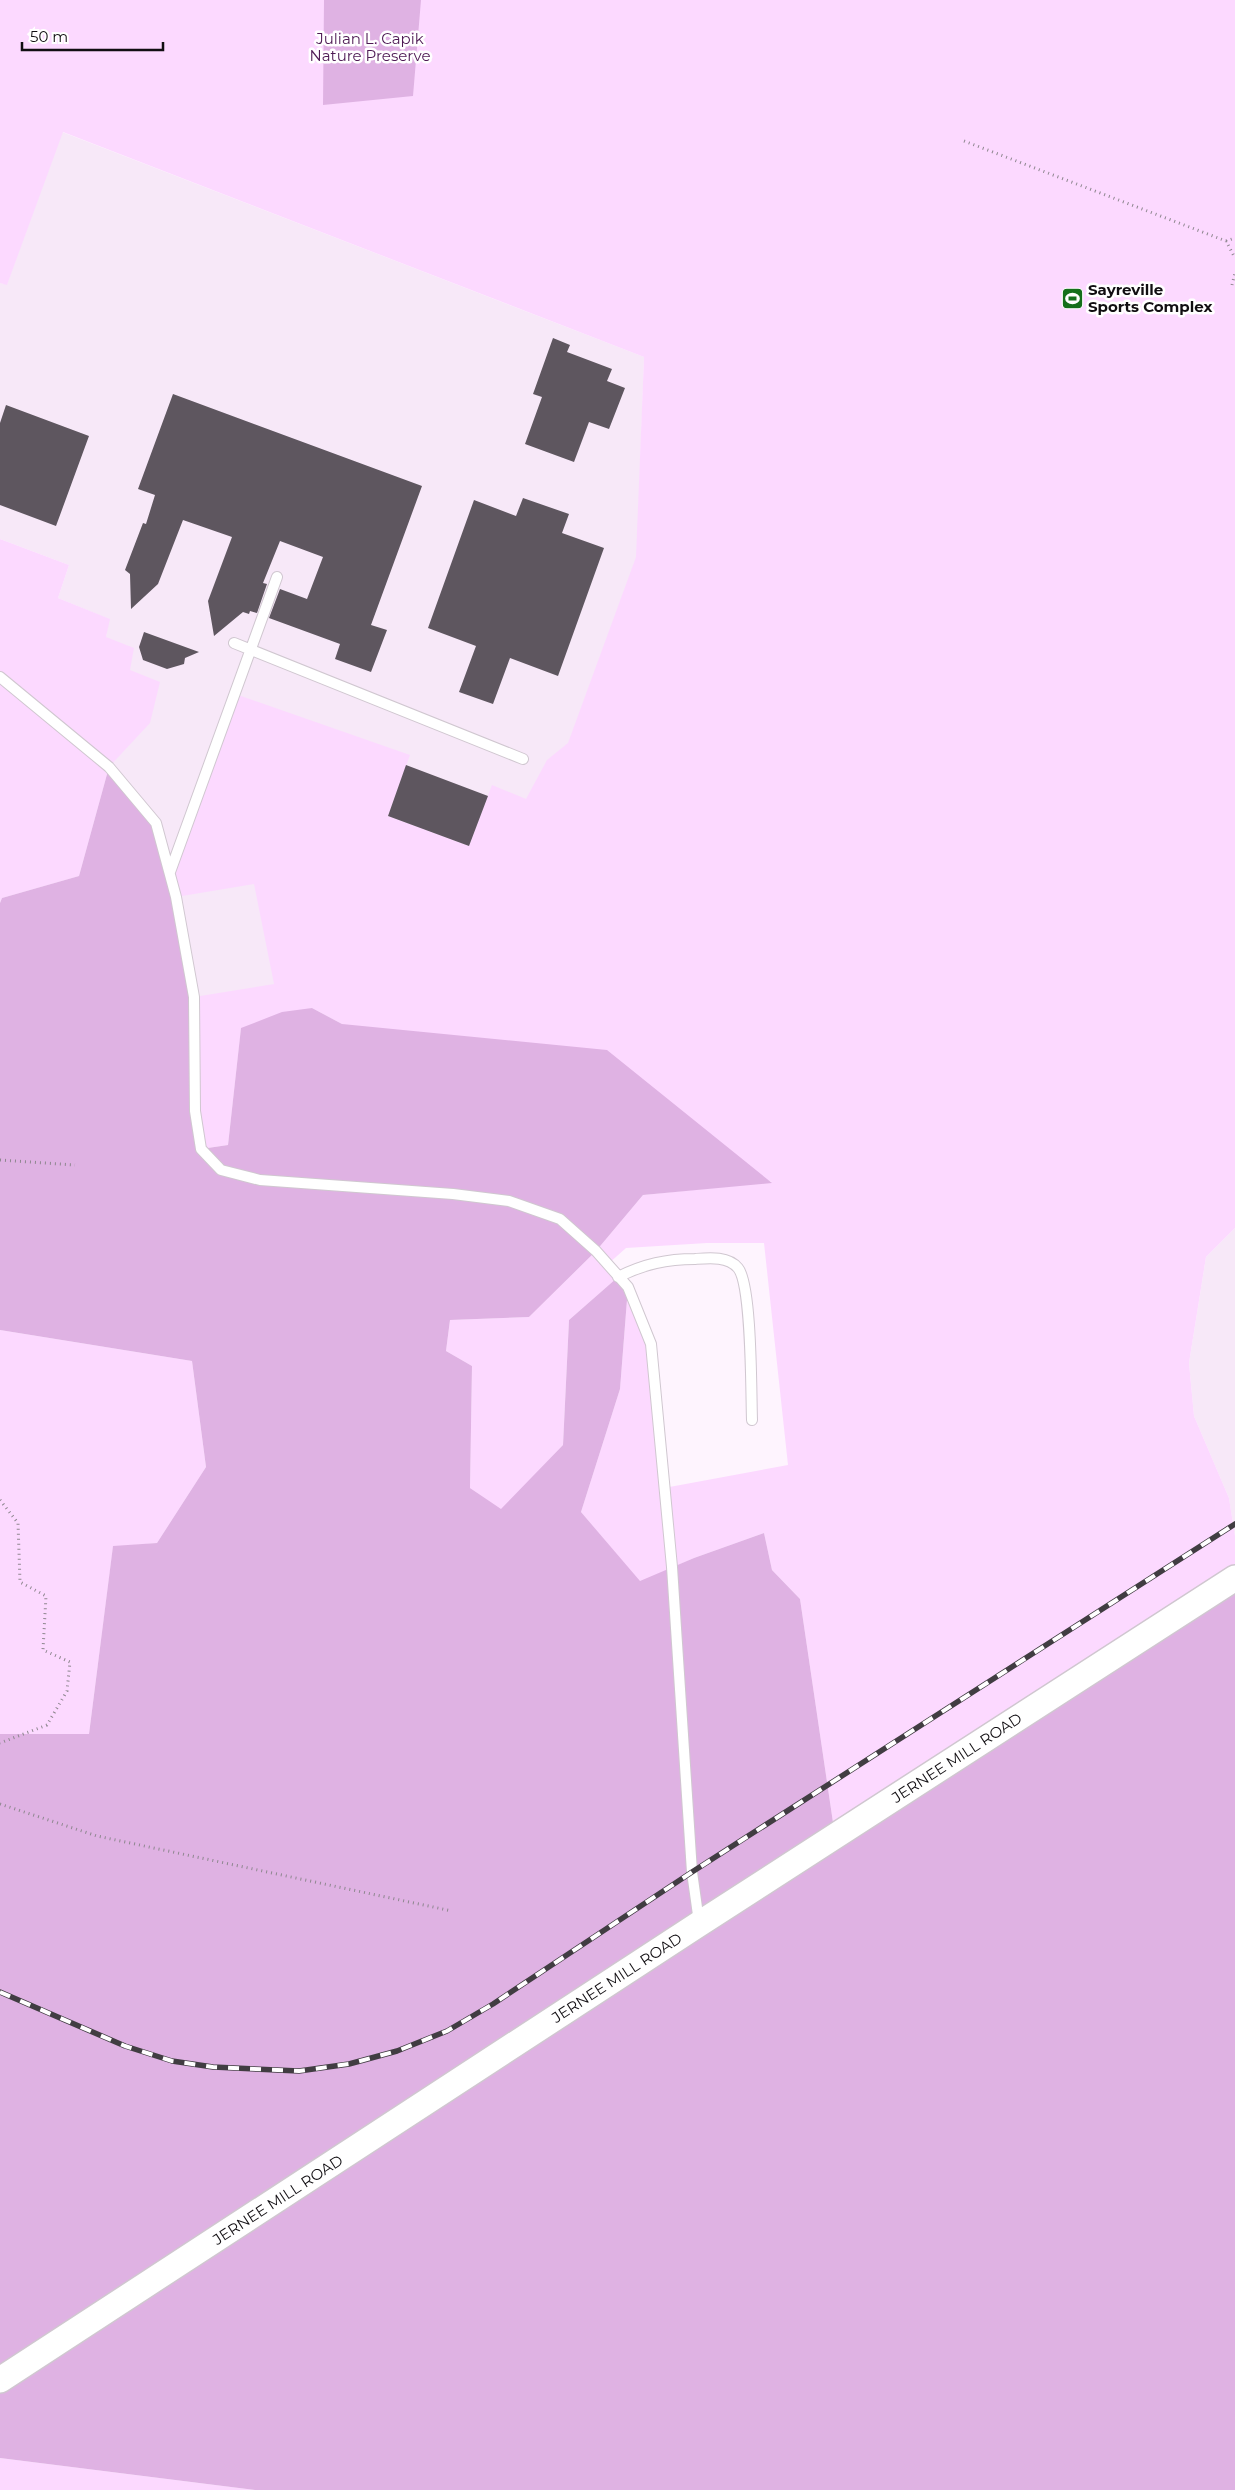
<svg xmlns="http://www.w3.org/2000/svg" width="1235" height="2490" viewBox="0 0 1235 2490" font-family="Montserrat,sans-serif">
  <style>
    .built { fill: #f7e8f8 }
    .green { fill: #fcd9ff }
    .forest { fill: #dfb2e3 }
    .building { fill: #5e565f }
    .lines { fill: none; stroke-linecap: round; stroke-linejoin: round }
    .service-casing { stroke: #d0c7d0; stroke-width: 12 }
    .tertiary-casing { stroke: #d0c7d0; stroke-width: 28 }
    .path { stroke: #8e878f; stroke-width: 3; stroke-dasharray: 1 4; stroke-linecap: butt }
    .service { stroke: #fff; stroke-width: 10 }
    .tertiary { stroke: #fff; stroke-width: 25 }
    .rail-casing { stroke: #413d42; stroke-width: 5.5 }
    .rail { stroke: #fff; stroke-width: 4; stroke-dasharray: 11; stroke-linecap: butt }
    .labels { text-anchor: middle; stroke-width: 5; stroke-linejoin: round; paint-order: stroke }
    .park-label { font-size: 15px; fill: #4d1953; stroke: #fff }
    .poi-label { font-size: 15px; font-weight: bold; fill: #110e12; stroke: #fff; text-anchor: start }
    .street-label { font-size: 15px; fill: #110e12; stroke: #fff }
  </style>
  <rect width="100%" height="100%" fill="#fef4fe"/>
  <path class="built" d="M 62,132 L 644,357 L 629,779 L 195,1033 L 109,767 L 130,670 L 106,637 L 109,619 L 58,598 L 69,565 L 0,539 L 0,283 L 7,284 Z
    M 1235,1228 L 1235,1536 L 1229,1498 L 1194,1416 L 1189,1363 L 1206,1257 Z"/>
  <path class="green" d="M 0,0 L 1235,0 L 1235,1228 L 1206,1257 L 1189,1363 L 1194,1416 L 1229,1498 L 1235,1536 L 1235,1578 L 835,1836 L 800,1599 L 772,1570 L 764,1533 L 694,1558 L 640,1582 L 581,1512 L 620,1389 L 628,1287 L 651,1344 L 664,1488 L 788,1465 L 764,1243 L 707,1243 L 626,1248 L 608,1264 L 618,1277 L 569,1320 L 563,1445 L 501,1510 L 470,1488 L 472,1366 L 446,1351 L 450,1320 L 529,1317 L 596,1251 L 643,1195 L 772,1182 L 342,1024 L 312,1008 L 241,1029 L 228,1145 L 201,1149 L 194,997 L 274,984 L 254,884 L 176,897 L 170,872 L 235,694 L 410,755 L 388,816 L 469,846 L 492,785 L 526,799 L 547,760 L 568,743 L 636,557 L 644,357 L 63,132 L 7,285 L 0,283 Z
    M 0,539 L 69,565 L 58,598 L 110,619 L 106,637 L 134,648 L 130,670 L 160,682 L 150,723 L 109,767 L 79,876 L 2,898 L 0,903 Z
    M 0,1330 L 192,1361 L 206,1467 L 157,1543 L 113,1547 L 89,1734 L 0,1734 Z
    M 0,2458 L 255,2490 L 0,2490 Z"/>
  <path class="forest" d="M 324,0 L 421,0 L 413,96 L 323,105 Z
    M 109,767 L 156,823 L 194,997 L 201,1149 L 228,1145 L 241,1028 L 282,1012 L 312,1008 L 342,1024 L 607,1050 L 772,1183 L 643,1195 L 596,1251 L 529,1317 L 450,1320 L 446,1351 L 472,1366 L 470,1488 L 501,1509 L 563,1445 L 569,1320 L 618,1277 L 628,1287 L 620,1389 L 581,1512 L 640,1581 L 694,1558 L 764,1533 L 772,1570 L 800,1599 L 835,1836 L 1235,1578 L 1235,2490 L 255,2490 L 0,2458 L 0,1734 L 89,1734 L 113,1546 L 157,1543 L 206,1467 L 192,1361 L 0,1330 L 0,903 L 2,898 L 79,876 Z"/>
  <path class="building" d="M 553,338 L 570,345 L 567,352 L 612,369 L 607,381 L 625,388 L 609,429 L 589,422 L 574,462 L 525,444 L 542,397 L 533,394 Z
    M 173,394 L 422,486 L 371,625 L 387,630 L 371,672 L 335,659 L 340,644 L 269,618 L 280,589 L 307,599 L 323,557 L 280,541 L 263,583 L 267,584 L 257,613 L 250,611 L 249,614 L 243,612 L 214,636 L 208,601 L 232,537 L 183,520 L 158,584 L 131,609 L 130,574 L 125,570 L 143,523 L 146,524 L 155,495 L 138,489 Z
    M 6,405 L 89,436 L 56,526 L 0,505 L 0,423 Z
    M 523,498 L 569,514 L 562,533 L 604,548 L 558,676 L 510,658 L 493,704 L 459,692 L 476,646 L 428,628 L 474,500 L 516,516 Z
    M 144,632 L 199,652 L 185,658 L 184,664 L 167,669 L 143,660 L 139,647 Z
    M 406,765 L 488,796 L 469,846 L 388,816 Z"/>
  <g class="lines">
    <defs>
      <path id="service" d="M 234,643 L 523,759
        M 0,677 L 109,767 L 156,823 L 176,897 L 194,997 L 195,1111 L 201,1149 L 221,1170 L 260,1180 L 453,1194 L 509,1201 L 560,1219 L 596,1251 L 628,1287 L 651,1344 L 672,1567 L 692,1872 L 699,1922
        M 170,872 L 277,577
        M 618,1277 C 644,1264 667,1259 695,1259 C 709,1258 728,1256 738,1268 C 752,1285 751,1393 752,1420"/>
      <path id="tertiary" d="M 0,2380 L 699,1924 L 1235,1578"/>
    </defs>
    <use href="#service" class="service-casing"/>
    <use href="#tertiary" class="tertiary-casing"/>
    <path class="path" d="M 964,141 L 1226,241 L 1235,258
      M 1226,241 L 1235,238
      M 1232,285 L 1235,273
      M 0,1160 L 75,1165
      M 0,1500 L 18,1523 L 20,1582 L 46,1596 L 43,1650 L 70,1662 L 67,1691 L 47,1725 L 0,1743
      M 0,1804 L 97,1836 L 452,1911"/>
    <use href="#service" class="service"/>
    <use href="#tertiary" class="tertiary"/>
    <defs>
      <path id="rail" d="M 0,1992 L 125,2046 L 172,2061 L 213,2067 L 299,2071 L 349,2064 L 397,2051 L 447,2031 L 493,2004 L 692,1872 L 1235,1524"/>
    </defs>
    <use href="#rail" class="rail-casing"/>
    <use href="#rail" class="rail"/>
  </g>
  <defs>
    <symbol id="stadium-square" viewBox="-11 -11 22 22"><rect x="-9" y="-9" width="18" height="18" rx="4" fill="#156f1b" stroke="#fff"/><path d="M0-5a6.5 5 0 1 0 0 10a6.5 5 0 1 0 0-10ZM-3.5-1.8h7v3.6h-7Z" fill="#fff"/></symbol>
  </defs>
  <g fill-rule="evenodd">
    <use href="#stadium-square" x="1060" y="286" width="25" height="25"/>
  </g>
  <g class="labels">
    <g class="park-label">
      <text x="370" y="44">Julian L. Capik<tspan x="370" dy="17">Nature Preserve</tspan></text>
    </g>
    <g class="poi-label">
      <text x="1088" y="295">Sayreville<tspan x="1088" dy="17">Sports Complex</tspan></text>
    </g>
    <g class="street-label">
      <text transform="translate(957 1758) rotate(-33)" y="5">JERNEE MILL ROAD</text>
      <text transform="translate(617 1978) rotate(-33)" y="5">JERNEE MILL ROAD</text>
      <text transform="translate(278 2200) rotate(-33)" y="5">JERNEE MILL ROAD</text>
    </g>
  </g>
  <path d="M22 42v8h141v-8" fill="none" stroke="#110e12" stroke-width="2.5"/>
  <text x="30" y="42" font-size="15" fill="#110e12" stroke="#ffffff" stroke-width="4" paint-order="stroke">50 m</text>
</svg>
